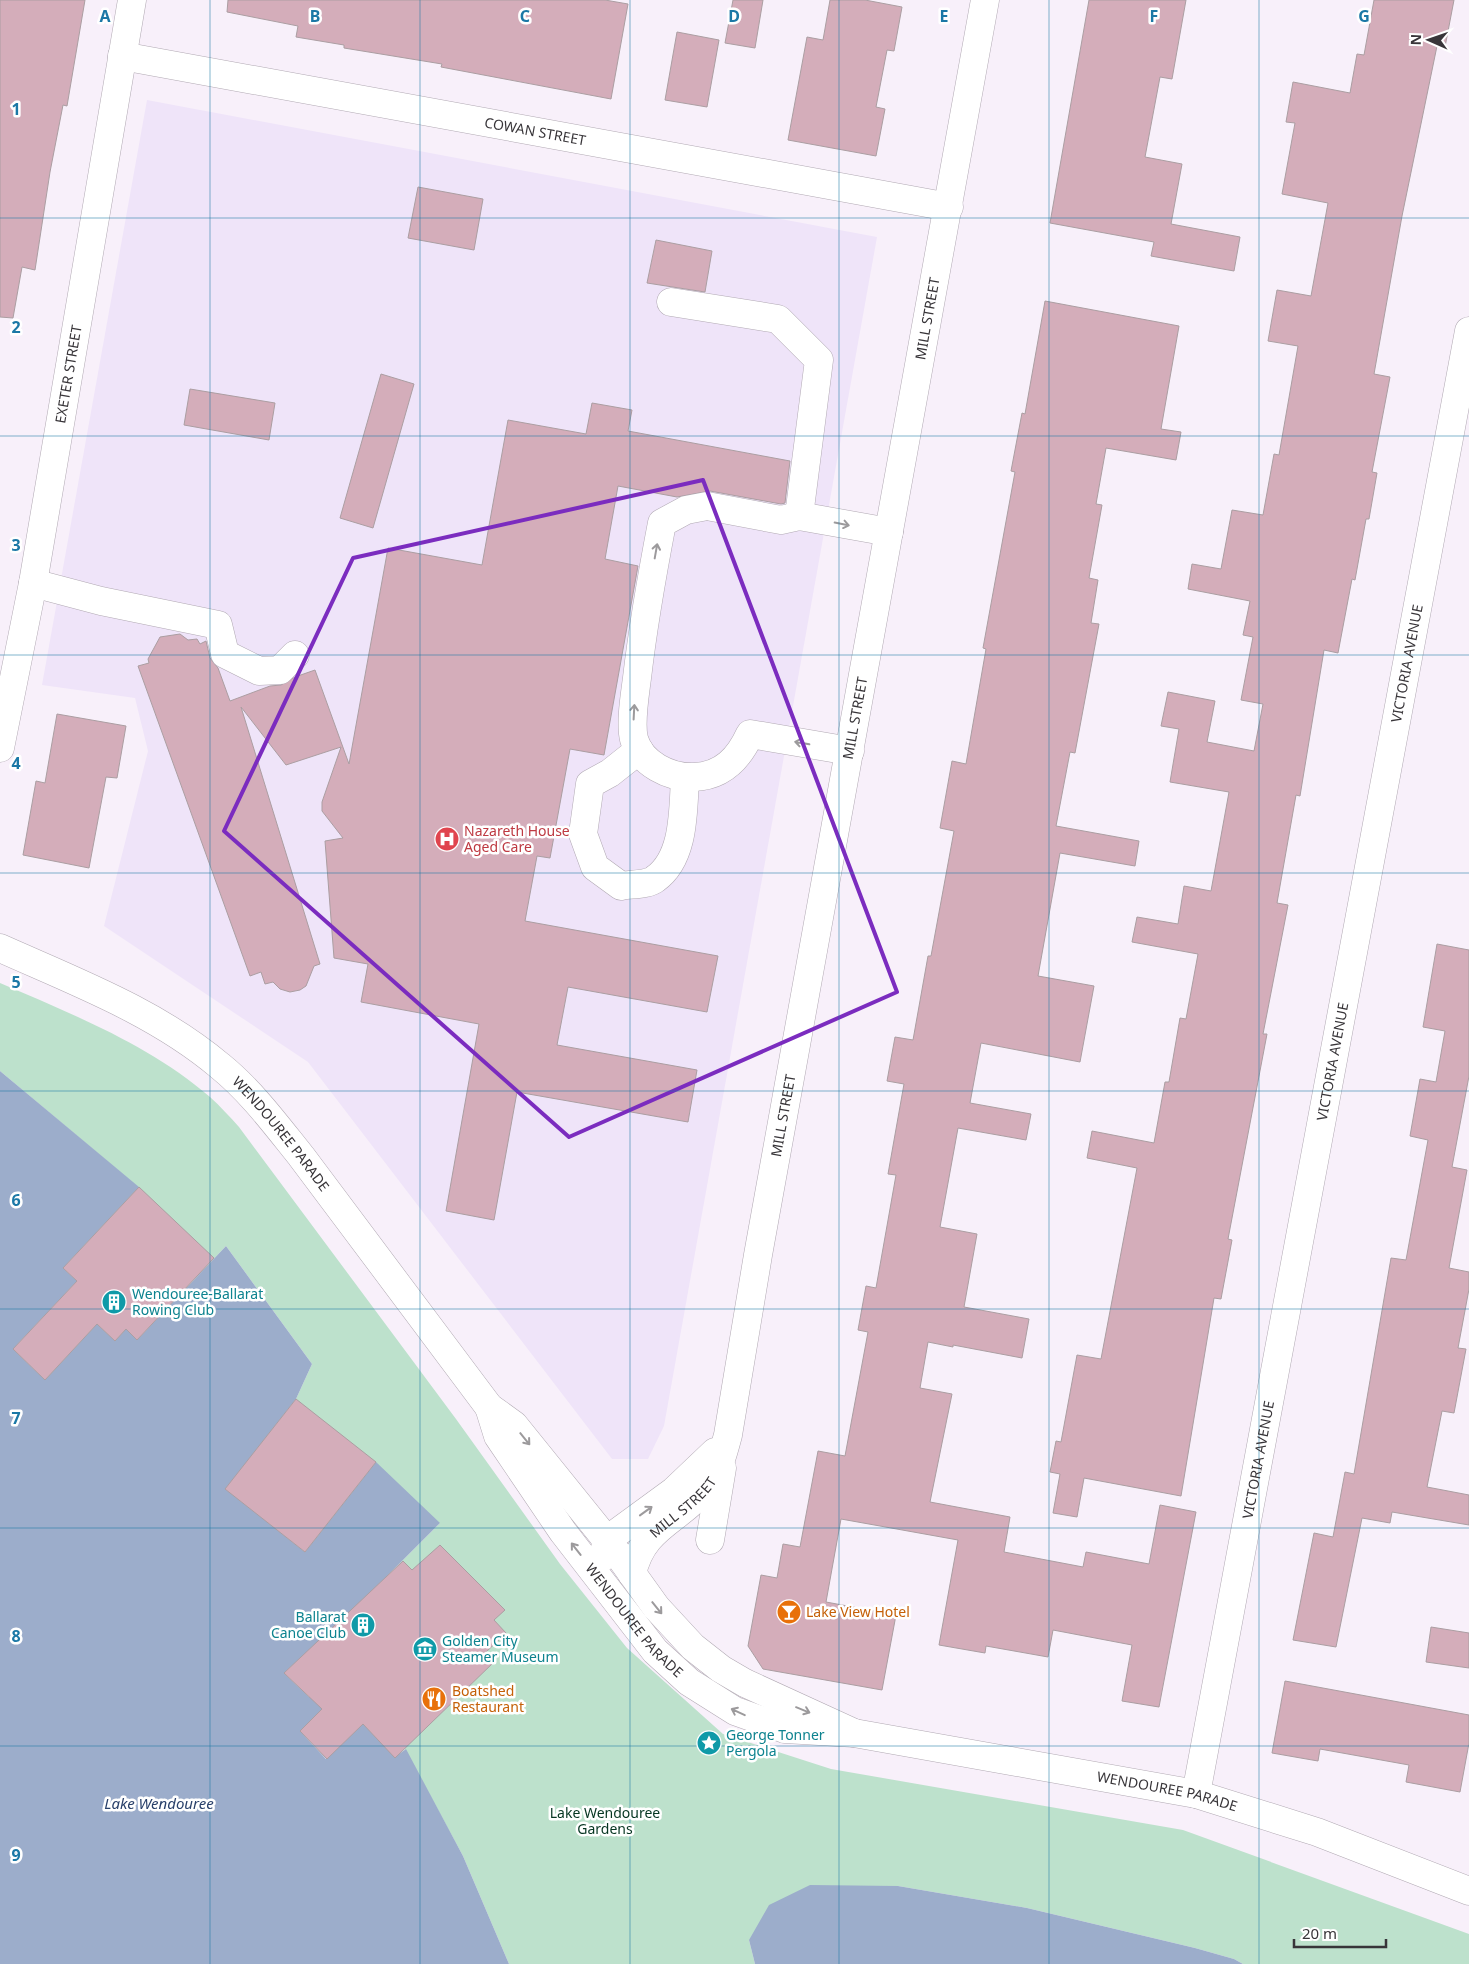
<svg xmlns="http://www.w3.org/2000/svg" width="1469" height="1964" viewBox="0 0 1469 1964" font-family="'Noto Sans',sans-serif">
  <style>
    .medical { fill: #efe4f9 }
    .green { fill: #bde1cc }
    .water { fill: #9cadcb }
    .building { fill: #d4adba; stroke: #ab9ea2 }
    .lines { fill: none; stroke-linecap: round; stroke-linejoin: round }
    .minor-casing { stroke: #b1a9b3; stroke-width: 29 }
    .minor { stroke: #fff; stroke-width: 28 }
    .oneway { stroke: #9c9a9c }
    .marked { fill: none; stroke: #7b2cbf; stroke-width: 4; stroke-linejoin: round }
    .grid { fill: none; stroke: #1b78a6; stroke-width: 1; stroke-opacity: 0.55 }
    .labels { text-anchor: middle; stroke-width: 5; stroke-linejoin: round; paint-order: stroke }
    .street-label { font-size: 14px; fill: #383539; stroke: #fff }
    .health-label { font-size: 14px; fill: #be3a42; stroke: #fff; text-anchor: start }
    .culture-label { font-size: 14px; fill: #0d838f; stroke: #fff; text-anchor: start }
    .food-label { font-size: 14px; fill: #c56008; stroke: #fff; text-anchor: start }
    .park-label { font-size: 14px; fill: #053521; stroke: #fff }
    .water-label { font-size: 15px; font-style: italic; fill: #29406a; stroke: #fff }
    .grid-label { font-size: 16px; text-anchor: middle; font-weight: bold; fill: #1b78a6; stroke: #fff; stroke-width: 5; stroke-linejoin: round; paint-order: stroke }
  </style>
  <rect width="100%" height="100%" fill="#f8f0fa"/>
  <path class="medical" d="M 147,100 L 877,237 L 664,1426 L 648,1459 L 612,1459 L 308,1062 L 104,926 L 148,751 L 135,698 L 42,685 Z"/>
  <path class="green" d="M 0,983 C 72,1014 150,1045 210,1097 C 220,1106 230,1117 239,1127 L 456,1419 L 560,1564 L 627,1648 L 723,1734 L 831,1769 L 1183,1830 L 1469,1934 L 1469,1964 L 1243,1964 L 1234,1959 L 1195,1948 L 1027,1908 L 898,1886 L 749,1940 L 755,1964 L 509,1964 L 463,1856 L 405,1749 L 395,1758 L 327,1759 L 300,1731 L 309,1697 L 284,1673 L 353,1610 L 440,1523 L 305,1552 L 225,1489 L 296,1399 L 312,1364 L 226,1246 L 137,1340 L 115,1341 L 45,1380 L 13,1349 L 77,1281 L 63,1268 L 138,1187 L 0,1071 Z"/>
  <path class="water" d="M 0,1071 L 139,1187 L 63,1268 L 77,1281 L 13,1349 L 45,1380 L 97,1324 L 115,1341 L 126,1329 L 137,1340 L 226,1246 L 312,1364 L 296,1399 L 226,1489 L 305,1552 L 376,1462 L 440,1523 L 353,1610 L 284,1673 L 309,1697 L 344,1666 L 356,1677 L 300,1731 L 326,1759 L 363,1724 L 395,1757 L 406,1749 L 463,1856 L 509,1964 L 0,1964 Z
    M 810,1885 L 898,1886 L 1027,1908 L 1195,1948 L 1234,1959 L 1243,1964 L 755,1964 L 749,1940 L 769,1905 Z"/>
  <path class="building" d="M 0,0 L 85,0 L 67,106 L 63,105 L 50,172 L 35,270 L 22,267 L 13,318 L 0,317 Z
    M 228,0 L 605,0 L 628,4 L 611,99 L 441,67 L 442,64 L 344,48 L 344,45 L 296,37 L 298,26 L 227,12 Z
    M 733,0 L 763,0 L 755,48 L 725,43 Z
    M 830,0 L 865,0 L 902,7 L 894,51 L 887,50 L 876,107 L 885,109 L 876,156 L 788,140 L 807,37 L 823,40 Z
    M 1089,0 L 1186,0 L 1172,79 L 1160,77 L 1145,157 L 1182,164 L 1171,224 L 1240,237 L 1234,271 L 1151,256 L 1154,242 L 1050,223 Z
    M 1374,0 L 1454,0 L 1445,47 L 1437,46 L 1402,216 L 1374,374 L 1390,377 L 1372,472 L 1377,473 L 1369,519 L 1366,519 L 1355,580 L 1352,579 L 1338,653 L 1324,650 L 1300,796 L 1296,795 L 1277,903 L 1288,905 L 1263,1034 L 1267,1034 L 1228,1239 L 1232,1240 L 1221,1299 L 1214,1298 L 1181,1496 L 1084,1478 L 1077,1517 L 1053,1513 L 1060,1474 L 1050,1472 L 1056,1441 L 1061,1442 L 1077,1355 L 1101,1359 L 1137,1168 L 1087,1158 L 1092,1131 L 1154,1143 L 1165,1082 L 1169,1082 L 1180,1018 L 1186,1019 L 1198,954 L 1132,942 L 1137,917 L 1178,924 L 1184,886 L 1211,891 L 1229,792 L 1170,782 L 1179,729 L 1161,726 L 1168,692 L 1215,701 L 1207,742 L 1254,751 L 1263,704 L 1241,700 L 1253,637 L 1243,635 L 1250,601 L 1188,589 L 1192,564 L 1221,569 L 1232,510 L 1263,515 L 1274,454 L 1279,455 L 1298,346 L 1268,341 L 1277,290 L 1311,296 L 1328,203 L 1282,194 L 1295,123 L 1286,122 L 1293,82 L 1350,93 L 1357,54 L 1364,55 Z
    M 677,32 L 719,40 L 707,107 L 665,100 Z
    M 418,187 L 483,199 L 474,250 L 408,238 Z
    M 656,240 L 712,251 L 705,292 L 647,283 Z
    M 1045,301 L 1179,326 L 1161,429 L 1181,432 L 1176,460 L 1106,448 L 1096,504 L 1102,505 L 1089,578 L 1098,580 L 1091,623 L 1099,624 L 1075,753 L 1070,752 L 1056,826 L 1139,841 L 1135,866 L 1060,853 L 1038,976 L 1094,986 L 1080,1062 L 981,1043 L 970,1103 L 1031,1114 L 1026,1140 L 958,1128 L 940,1227 L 977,1234 L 964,1307 L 1029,1319 L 1022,1358 L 953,1345 L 953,1347 L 928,1342 L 920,1388 L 952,1394 L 930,1502 L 1010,1517 L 1004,1552 L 1083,1567 L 1086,1552 L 1149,1564 L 1160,1505 L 1196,1512 L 1159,1707 L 1122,1701 L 1132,1645 L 1053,1630 L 1048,1657 L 986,1646 L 985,1653 L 939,1645 L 958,1540 L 841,1519 L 826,1602 L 896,1615 L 882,1690 L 763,1669 L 748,1646 L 761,1575 L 777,1578 L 783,1544 L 800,1547 L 818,1451 L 845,1456 L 868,1332 L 858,1330 L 866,1286 L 876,1288 L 896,1175 L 888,1174 L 904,1084 L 887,1081 L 895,1037 L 913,1040 L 928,956 L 931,956 L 954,831 L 940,828 L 952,761 L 966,764 L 986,649 L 983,648 L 1015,472 L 1011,471 L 1022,413 L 1025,414 Z
    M 381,374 L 414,384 L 373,528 L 340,518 Z
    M 190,389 L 275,403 L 269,440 L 184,425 Z
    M 592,403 L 632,410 L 628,431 L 790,461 L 785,503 L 781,504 L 710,491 L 677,497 L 618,486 L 605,559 L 638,566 L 604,755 L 570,749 L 550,858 L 537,856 L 525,921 L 718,956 L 707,1012 L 568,987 L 557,1045 L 697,1070 L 688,1122 L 517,1092 L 494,1220 L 446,1211 L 479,1024 L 361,1002 L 368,964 L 334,958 L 325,841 L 343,838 L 322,811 L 322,802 L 341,747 L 286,765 L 241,707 L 320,964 L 314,966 L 306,986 L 300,990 L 290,992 L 280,989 L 273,982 L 265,984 L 261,972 L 250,976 L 138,666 L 149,663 L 148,659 L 160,637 L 180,634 L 188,640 L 197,639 L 200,644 L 206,641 L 210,658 L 218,668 L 230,701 L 270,686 L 281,685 L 295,677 L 315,670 L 349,764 L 388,548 L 482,565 L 508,420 L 586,434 Z
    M 57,714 L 126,726 L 117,778 L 106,777 L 89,868 L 23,855 L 36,781 L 45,783 Z
    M 1437,944 L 1469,950 L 1469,1076 L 1452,1167 L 1467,1170 L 1449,1268 L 1469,1272 L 1469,1289 L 1458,1348 L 1466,1349 L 1454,1413 L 1442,1411 L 1427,1487 L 1469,1495 L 1469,1525 L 1392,1512 L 1390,1523 L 1362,1518 L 1336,1647 L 1293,1640 L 1314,1533 L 1333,1537 L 1345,1472 L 1354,1474 L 1391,1258 L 1406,1260 L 1428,1140 L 1410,1136 L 1420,1079 L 1436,1082 L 1445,1031 L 1423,1027 Z
    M 139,1187 L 214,1258 L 137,1340 L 126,1329 L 115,1341 L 97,1324 L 45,1380 L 13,1349 L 77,1281 L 63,1268 Z
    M 296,1399 L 376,1462 L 305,1552 L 225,1489 Z
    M 440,1545 L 505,1610 L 494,1620 L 506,1633 L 485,1653 L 494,1662 L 395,1758 L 363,1724 L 327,1759 L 300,1731 L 322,1709 L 284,1673 L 403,1561 L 412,1570 Z
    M 1431,1627 L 1469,1633 L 1469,1668 L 1426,1662 Z
    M 1285,1681 L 1469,1715 L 1469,1743 L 1460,1792 L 1406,1782 L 1409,1765 L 1320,1749 L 1318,1761 L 1272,1753 Z"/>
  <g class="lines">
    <defs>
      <g id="minor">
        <path id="s1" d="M 122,56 L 949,207"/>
        <path d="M 671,302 L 778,319 L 819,360 L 799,516"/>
        <path d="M 33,583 L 101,601 L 218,625 L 225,654 L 259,671 L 280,670 L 295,655"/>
        <path id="s2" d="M 0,748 L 33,583 L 132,0"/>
        <path d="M 639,750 L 610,773 L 590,784 L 583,834 L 595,867 L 621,886 C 630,884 648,885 655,879 C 685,858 683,810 685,778"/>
        <path d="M 850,751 L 750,734 C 739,758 723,776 694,777 C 670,778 641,764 634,739 C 630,723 635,694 637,678 C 643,626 652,575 662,523 L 686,510 L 707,506 L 781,520 L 799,516 L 889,532"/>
        <path id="s3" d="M 0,948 C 76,982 156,1012 220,1066 C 251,1091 276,1125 301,1156 L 489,1407 L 514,1425 L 618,1554 L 656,1607 L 693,1647 L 721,1669 L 745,1683 L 854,1733"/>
        <path id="s4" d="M 489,1407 L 498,1436 L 563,1532 L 655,1651 L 689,1682 L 735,1711 L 785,1729 L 854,1733 L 1196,1794 L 1317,1832 L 1469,1891"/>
        <path d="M 710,1540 L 722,1468"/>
        <path d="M 603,1557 L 607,1540 L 674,1491 L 715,1452"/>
        <path id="s5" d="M 632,1574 C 642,1527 677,1522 706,1488 C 718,1473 723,1454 728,1435 L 758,1255 L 985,0"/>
        <path id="s6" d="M 1196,1794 L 1469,331"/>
      </g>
    </defs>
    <use href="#minor" class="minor-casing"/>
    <use href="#minor" class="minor"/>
  </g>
  <defs><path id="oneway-shaft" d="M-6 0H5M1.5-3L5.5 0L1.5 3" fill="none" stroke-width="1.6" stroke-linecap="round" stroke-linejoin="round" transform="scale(1.25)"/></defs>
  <g class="oneway">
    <use href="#oneway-shaft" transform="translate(842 524) rotate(11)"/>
    <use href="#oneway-shaft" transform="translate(656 551) rotate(-80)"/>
    <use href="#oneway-shaft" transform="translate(634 712) rotate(-87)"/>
    <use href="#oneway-shaft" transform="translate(802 743) rotate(-170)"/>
    <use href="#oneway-shaft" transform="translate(525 1439) rotate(51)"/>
    <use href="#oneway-shaft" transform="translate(646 1511) rotate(-36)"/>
    <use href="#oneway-shaft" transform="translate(576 1549) rotate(-128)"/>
    <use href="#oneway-shaft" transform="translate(657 1608) rotate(51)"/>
    <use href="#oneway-shaft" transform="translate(803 1710) rotate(22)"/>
    <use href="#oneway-shaft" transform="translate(738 1712) rotate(-155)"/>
  </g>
  <path class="marked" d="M 703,480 L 897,992 L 569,1137 L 224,831 L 353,558 Z"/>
  <path class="grid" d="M 210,0 L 210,1964M 420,0 L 420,1964M 630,0 L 630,1964M 839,0 L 839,1964M 1049,0 L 1049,1964M 1259,0 L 1259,1964M 0,218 L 1469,218M 0,436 L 1469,436M 0,655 L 1469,655M 0,873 L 1469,873M 0,1091 L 1469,1091M 0,1309 L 1469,1309M 0,1528 L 1469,1528M 0,1746 L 1469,1746"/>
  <defs>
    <symbol id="hospital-disc" viewBox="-11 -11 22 22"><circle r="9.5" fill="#e0444e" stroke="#fff"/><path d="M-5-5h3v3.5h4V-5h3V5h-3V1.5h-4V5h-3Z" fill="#fff"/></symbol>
    <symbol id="building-disc" viewBox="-11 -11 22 22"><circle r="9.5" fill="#0f9aa8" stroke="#fff"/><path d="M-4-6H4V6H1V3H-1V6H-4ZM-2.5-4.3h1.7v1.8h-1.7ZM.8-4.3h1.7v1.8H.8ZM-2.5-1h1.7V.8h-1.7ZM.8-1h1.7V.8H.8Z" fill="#fff"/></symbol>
    <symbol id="bar-disc" viewBox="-11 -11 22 22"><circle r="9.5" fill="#e8710a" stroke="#fff"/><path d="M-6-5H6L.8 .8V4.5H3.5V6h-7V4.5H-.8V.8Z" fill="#fff"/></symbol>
    <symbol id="museum-disc" viewBox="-11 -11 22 22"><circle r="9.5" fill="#0f9aa8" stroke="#fff"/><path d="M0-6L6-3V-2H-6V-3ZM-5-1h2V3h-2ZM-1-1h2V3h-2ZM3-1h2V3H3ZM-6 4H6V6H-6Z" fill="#fff"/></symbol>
    <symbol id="restaurant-disc" viewBox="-11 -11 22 22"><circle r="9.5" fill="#e8710a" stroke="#fff"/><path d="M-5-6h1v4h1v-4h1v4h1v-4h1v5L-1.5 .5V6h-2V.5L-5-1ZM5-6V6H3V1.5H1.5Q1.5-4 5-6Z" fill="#fff"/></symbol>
    <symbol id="sight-disc" viewBox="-11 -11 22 22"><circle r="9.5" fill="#0f9aa8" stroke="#fff"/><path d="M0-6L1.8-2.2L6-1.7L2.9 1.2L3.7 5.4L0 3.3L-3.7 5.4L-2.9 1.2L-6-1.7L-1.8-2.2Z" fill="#fff"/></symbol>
  </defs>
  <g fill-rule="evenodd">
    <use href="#hospital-disc" x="433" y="825" width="28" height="28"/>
    <use href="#building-disc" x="100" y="1288" width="28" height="28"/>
    <use href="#bar-disc" x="775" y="1598" width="28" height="28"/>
    <use href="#building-disc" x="349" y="1611" width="28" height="28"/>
    <use href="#museum-disc" x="411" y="1635" width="28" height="28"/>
    <use href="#restaurant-disc" x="420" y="1685" width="28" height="28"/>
    <use href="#sight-disc" x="695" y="1729" width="28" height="28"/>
  </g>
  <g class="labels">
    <g class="street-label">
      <text dy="5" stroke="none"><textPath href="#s1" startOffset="420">COWAN STREET</textPath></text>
      <text dy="5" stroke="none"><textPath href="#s5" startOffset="1308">MILL STREET</textPath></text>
      <text dy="5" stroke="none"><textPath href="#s2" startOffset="380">EXETER STREET</textPath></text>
      <text dy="5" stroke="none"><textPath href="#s6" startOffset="1150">VICTORIA AVENUE</textPath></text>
      <text dy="5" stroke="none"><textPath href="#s5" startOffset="902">MILL STREET</textPath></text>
      <text dy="5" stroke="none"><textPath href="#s6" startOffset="745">VICTORIA AVENUE</textPath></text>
      <text dy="5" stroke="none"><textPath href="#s5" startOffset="498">MILL STREET</textPath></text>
      <text dy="5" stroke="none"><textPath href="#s3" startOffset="342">WENDOUREE PARADE</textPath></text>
      <text dy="5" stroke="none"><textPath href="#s6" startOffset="340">VICTORIA AVENUE</textPath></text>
      <text dy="5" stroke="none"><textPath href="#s5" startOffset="86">MILL STREET</textPath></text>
      <text dy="5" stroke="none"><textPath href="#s4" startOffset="260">WENDOUREE PARADE</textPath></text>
      <text dy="5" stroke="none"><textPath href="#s4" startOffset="838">WENDOUREE PARADE</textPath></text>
    </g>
    <g class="health-label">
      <text x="464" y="836">Nazareth House<tspan x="464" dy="16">Aged Care</tspan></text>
    </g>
    <g class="culture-label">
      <text x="132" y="1299">Wendouree-Ballarat<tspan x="132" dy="16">Rowing Club</tspan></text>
      <text x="346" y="1622" text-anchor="end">Ballarat<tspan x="346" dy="16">Canoe Club</tspan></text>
      <text x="442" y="1646">Golden City<tspan x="442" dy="16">Steamer Museum</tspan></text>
      <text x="726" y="1740">George Tonner<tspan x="726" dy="16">Pergola</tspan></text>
    </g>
    <g class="food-label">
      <text x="806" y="1617">Lake View Hotel</text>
      <text x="452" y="1696">Boatshed<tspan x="452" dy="16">Restaurant</tspan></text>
    </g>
    <g class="park-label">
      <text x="605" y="1818">Lake Wendouree<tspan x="605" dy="16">Gardens</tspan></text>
    </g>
    <g class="water-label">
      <text x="159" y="1809">Lake Wendouree</text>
    </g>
  </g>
  <g class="grid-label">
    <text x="105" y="22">A</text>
    <text x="315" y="22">B</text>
    <text x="525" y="22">C</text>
    <text x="734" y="22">D</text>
    <text x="944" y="22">E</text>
    <text x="1154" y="22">F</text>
    <text x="1364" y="22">G</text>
    <text x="16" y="115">1</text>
    <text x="16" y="333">2</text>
    <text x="16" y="551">3</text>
    <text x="16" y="769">4</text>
    <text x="16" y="988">5</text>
    <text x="16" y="1206">6</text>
    <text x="16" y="1424">7</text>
    <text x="16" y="1642">8</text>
    <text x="16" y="1861">9</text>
  </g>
  <g transform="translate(1429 40) rotate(272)" stroke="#ffffff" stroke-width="4" paint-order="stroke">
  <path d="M0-4L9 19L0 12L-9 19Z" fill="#383539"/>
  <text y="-8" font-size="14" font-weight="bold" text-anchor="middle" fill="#383539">N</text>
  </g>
  <path d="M1294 1939v8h92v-8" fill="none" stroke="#383539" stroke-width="2.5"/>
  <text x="1302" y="1939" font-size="15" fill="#383539" stroke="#ffffff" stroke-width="4" paint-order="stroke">20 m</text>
</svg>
